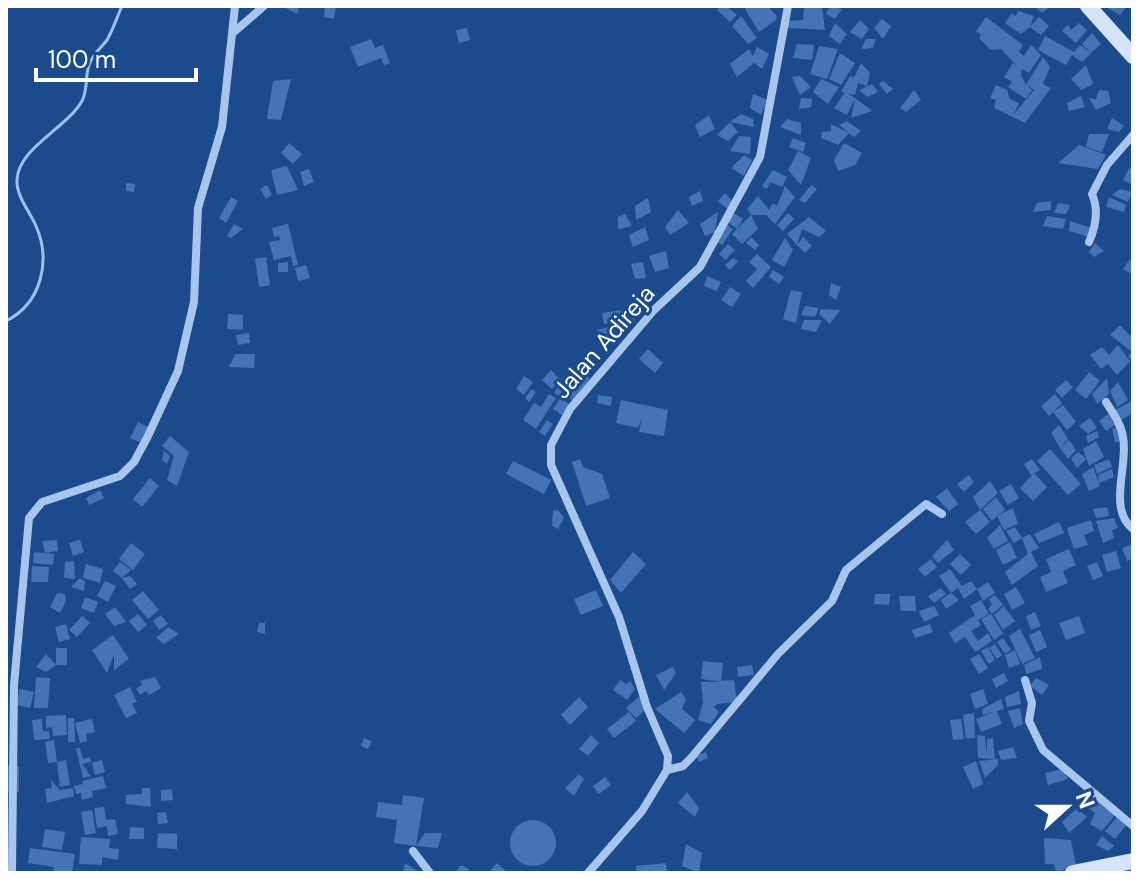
<svg xmlns="http://www.w3.org/2000/svg" width="1139" height="879" viewBox="0 0 1139 879" font-family="'DM Sans',sans-serif">
  <style>
    .lines { fill: none; stroke-linecap: round; stroke-linejoin: round }
    .stream { stroke: #9cc1ef; stroke-width: 3 }
    .building { fill: #4474b5 }
    .street { stroke: #a8c6ed; stroke-width: 8 }
    .secondary { stroke: #d5e4fa; stroke-width: 16 }
    .labels { text-anchor: middle; stroke-width: 6; stroke-linejoin: round; paint-order: stroke }
    .street-label { font-size: 24px; fill: #fff; stroke: #1c4b8d }
  </style>
  <rect width="100%" height="100%" fill="#1c4b8d"/>
  <g class="lines">
    <path class="stream" d="M 6,321 C 42,303 51,260 36,226 C 30,212 16,196 17,180 C 18,148 67,128 82,101 C 88,90 85,76 89,65 C 92,55 101,48 107,40 C 113,30 117,17 122,6"/>
  </g>
  <path class="building" d="M 282,6 L 293,6 L 299,9 L 297,14 Z
    M 325,6 L 336,6 L 334,19 L 324,17 Z
    M 722,6 L 726,6 L 737,15 L 730,22 L 717,10 Z
    M 748,6 L 767,6 L 777,16 L 776,20 L 759,32 L 745,9 Z
    M 804,6 L 822,6 L 825,30 L 788,28 L 786,21 L 803,20 Z
    M 830,6 L 842,9 L 835,19 L 826,14 Z
    M 1034,6 L 1051,6 L 1042,13 Z
    M 1104,6 L 1127,6 L 1120,15 Z
    M 1018,11 L 1034,16 L 1030,27 L 1021,34 L 1005,23 L 1012,13 L 1016,16 Z
    M 741,16 L 757,38 L 748,44 L 732,26 Z
    M 986,17 L 1023,45 L 1019,52 L 1024,56 L 1031,45 L 1041,55 L 1029,73 L 1022,69 L 1021,75 L 1026,85 L 1043,57 L 1050,67 L 1043,84 L 1051,88 L 1025,123 L 994,108 L 996,100 L 990,98 L 996,85 L 1007,90 L 1010,99 L 1019,103 L 1014,114 L 1034,90 L 1027,85 L 1032,90 L 1026,99 L 1008,87 L 1012,82 L 1004,77 L 1013,63 L 1017,66 L 1001,49 L 991,50 L 979,38 L 981,35 L 976,31 Z
    M 1039,17 L 1049,26 L 1041,35 L 1030,27 Z
    M 882,19 L 891,26 L 883,39 L 874,28 Z
    M 860,20 L 869,29 L 862,39 L 850,32 Z
    M 835,23 L 847,34 L 840,44 L 829,36 Z
    M 1079,23 L 1087,30 L 1076,43 L 1062,31 L 1068,25 L 1071,30 Z
    M 467,28 L 470,40 L 459,43 L 456,30 Z
    M 1092,33 L 1101,44 L 1091,53 L 1082,44 Z
    M 1045,36 L 1074,52 L 1080,45 L 1091,53 L 1082,62 L 1072,55 L 1066,65 L 1038,50 Z
    M 371,39 L 375,48 L 383,45 L 390,63 L 384,65 L 381,58 L 358,67 L 350,47 Z
    M 866,39 L 876,39 L 873,48 L 861,49 Z
    M 797,44 L 814,45 L 812,60 L 793,58 Z
    M 819,46 L 838,49 L 827,79 L 810,74 Z
    M 757,47 L 769,54 L 762,69 L 754,63 L 737,77 L 730,64 L 749,49 L 753,56 Z
    M 840,53 L 855,63 L 841,85 L 829,79 Z
    M 861,63 L 870,73 L 867,86 L 858,83 L 855,95 L 841,92 L 850,76 L 854,78 Z
    M 1086,65 L 1093,84 L 1081,90 L 1071,79 Z
    M 800,76 L 811,87 L 800,95 L 792,77 Z
    M 291,79 L 281,120 L 267,119 L 273,81 Z
    M 821,79 L 839,87 L 828,104 L 813,92 Z
    M 883,81 L 893,89 L 887,94 L 879,84 Z
    M 872,84 L 878,92 L 867,97 L 859,90 Z
    M 914,90 L 921,100 L 906,112 L 900,108 Z
    M 1099,90 L 1108,91 L 1111,103 L 1096,110 L 1089,98 L 1096,99 Z
    M 845,92 L 855,98 L 847,115 L 834,108 Z
    M 753,94 L 768,100 L 761,115 L 750,108 Z
    M 1081,96 L 1085,107 L 1069,111 L 1067,103 Z
    M 801,98 L 812,99 L 811,107 L 799,109 Z
    M 855,98 L 872,111 L 851,118 Z
    M 741,114 L 753,119 L 754,127 L 730,122 Z
    M 709,115 L 715,129 L 700,137 L 695,125 Z
    M 1112,118 L 1124,126 L 1119,132 L 1107,129 Z
    M 787,119 L 801,123 L 801,135 L 780,127 Z
    M 847,121 L 861,131 L 854,137 L 839,125 Z
    M 730,122 L 738,132 L 728,141 L 717,135 Z
    M 831,124 L 849,133 L 838,145 L 821,138 L 822,132 L 831,131 Z
    M 1089,134 L 1109,134 L 1102,152 L 1086,147 Z
    M 739,136 L 751,137 L 750,154 L 730,151 Z
    M 793,138 L 806,143 L 803,152 L 789,147 Z
    M 289,143 L 302,154 L 293,164 L 281,153 Z
    M 844,143 L 862,153 L 855,165 L 838,171 L 834,160 Z
    M 1079,145 L 1106,155 L 1098,169 L 1058,163 Z
    M 798,151 L 811,158 L 801,185 L 788,170 Z
    M 744,155 L 752,160 L 744,176 L 731,168 Z
    M 287,166 L 298,190 L 277,195 L 271,170 Z
    M 1130,167 L 1133,169 L 1133,185 L 1123,180 Z
    M 309,169 L 314,182 L 304,186 L 300,172 Z
    M 773,170 L 787,177 L 782,187 L 770,182 L 767,189 L 762,186 Z
    M 126,183 L 135,184 L 134,192 L 126,191 Z
    M 267,185 L 272,195 L 266,199 L 260,189 Z
    M 811,185 L 817,189 L 805,203 L 799,200 Z
    M 785,186 L 795,197 L 775,224 L 766,215 L 751,215 L 747,209 L 758,196 L 769,210 L 773,203 L 777,206 Z
    M 1120,189 L 1132,192 L 1128,202 L 1112,195 Z
    M 700,191 L 703,201 L 692,206 L 689,197 Z
    M 725,193 L 734,203 L 728,210 L 718,201 Z
    M 231,197 L 238,201 L 226,223 L 219,218 Z
    M 1109,197 L 1126,205 L 1124,212 L 1106,207 Z
    M 648,198 L 651,212 L 636,220 L 635,206 Z
    M 1051,201 L 1051,210 L 1033,212 L 1037,203 Z
    M 1058,203 L 1070,205 L 1066,214 L 1054,213 Z
    M 678,210 L 689,223 L 670,235 L 665,227 Z
    M 718,212 L 715,232 L 705,236 L 700,224 Z
    M 732,212 L 743,219 L 737,229 L 726,221 Z
    M 788,213 L 794,219 L 783,231 L 777,225 Z
    M 625,214 L 632,226 L 618,229 L 618,217 Z
    M 751,215 L 758,229 L 742,244 L 732,234 Z
    M 1047,216 L 1066,219 L 1063,229 L 1043,226 Z
    M 809,217 L 826,231 L 819,237 L 802,229 L 797,245 L 787,234 Z
    M 1070,221 L 1095,229 L 1089,237 L 1069,231 Z
    M 234,224 L 243,229 L 231,238 L 227,236 Z
    M 288,224 L 298,265 L 293,266 L 291,256 L 274,260 L 269,242 L 280,240 L 279,236 L 274,237 L 272,228 Z
    M 727,225 L 733,229 L 722,245 L 716,241 Z
    M 645,227 L 649,240 L 633,247 L 629,235 Z
    M 751,237 L 759,245 L 755,250 L 746,243 Z
    M 803,237 L 812,246 L 805,253 L 797,245 Z
    M 785,238 L 793,250 L 784,267 L 772,260 Z
    M 1095,243 L 1104,251 L 1094,257 L 1089,252 Z
    M 728,244 L 735,250 L 725,260 L 719,254 Z
    M 666,251 L 669,268 L 655,272 L 649,256 Z
    M 757,254 L 771,267 L 753,288 L 746,281 L 757,269 L 749,262 Z
    M 266,257 L 270,285 L 259,287 L 255,259 Z
    M 733,258 L 738,261 L 730,270 L 725,265 Z
    M 1130,259 L 1133,262 L 1133,275 L 1123,269 Z
    M 288,262 L 288,272 L 278,272 L 278,263 Z
    M 643,262 L 646,278 L 635,279 L 631,264 Z
    M 306,265 L 310,278 L 298,281 L 295,268 Z
    M 773,270 L 784,277 L 779,284 L 769,277 Z
    M 707,276 L 721,282 L 717,291 L 704,286 Z
    M 831,283 L 841,287 L 836,300 L 829,295 Z
    M 730,287 L 741,294 L 732,307 L 721,300 Z
    M 791,290 L 802,292 L 796,323 L 783,319 Z
    M 805,306 L 819,308 L 815,317 L 801,315 Z
    M 821,309 L 840,310 L 830,324 L 819,314 Z
    M 621,310 L 623,320 L 604,324 L 602,313 Z
    M 228,314 L 243,315 L 243,330 L 227,329 Z
    M 626,315 L 635,319 L 629,330 L 621,326 Z
    M 804,320 L 822,320 L 816,332 L 801,329 Z
    M 1120,325 L 1130,336 L 1133,331 L 1133,362 L 1128,356 L 1132,352 L 1110,335 Z
    M 609,327 L 612,338 L 600,341 L 597,330 Z
    M 249,333 L 250,343 L 238,345 L 236,335 Z
    M 1118,345 L 1130,361 L 1117,375 L 1108,364 L 1101,369 L 1090,355 L 1102,347 L 1109,355 Z
    M 648,349 L 663,363 L 655,373 L 639,359 Z
    M 235,354 L 255,354 L 254,368 L 229,367 Z
    M 574,368 L 590,378 L 575,402 L 567,397 L 573,388 L 565,383 Z
    M 551,370 L 561,380 L 552,389 L 542,380 Z
    M 1089,372 L 1100,381 L 1086,399 L 1075,390 Z
    M 524,376 L 533,382 L 524,395 L 516,389 Z
    M 1107,378 L 1109,394 L 1097,404 L 1092,394 Z
    M 1066,380 L 1073,387 L 1062,398 L 1055,390 Z
    M 1118,382 L 1128,400 L 1117,407 L 1110,391 Z
    M 559,385 L 568,391 L 564,399 L 554,393 Z
    M 532,389 L 536,392 L 529,402 L 525,398 Z
    M 549,394 L 556,398 L 536,429 L 523,420 L 534,403 L 541,407 Z
    M 1055,394 L 1062,403 L 1053,412 L 1063,405 L 1076,422 L 1067,430 L 1053,412 L 1049,416 L 1041,406 Z
    M 598,395 L 612,397 L 611,406 L 597,403 Z
    M 560,398 L 569,404 L 562,415 L 553,409 Z
    M 621,400 L 668,410 L 664,436 L 639,432 L 642,418 L 638,428 L 616,423 Z
    M 1132,401 L 1133,413 L 1121,420 L 1115,410 Z
    M 1108,414 L 1115,425 L 1106,431 L 1099,421 Z
    M 1090,418 L 1097,428 L 1088,434 L 1079,426 Z
    M 547,420 L 553,424 L 545,436 L 539,432 Z
    M 138,422 L 148,427 L 141,443 L 130,438 Z
    M 1059,425 L 1068,439 L 1060,448 L 1069,440 L 1076,450 L 1068,459 L 1060,448 L 1051,433 Z
    M 1118,427 L 1122,442 L 1115,442 L 1112,429 Z
    M 1097,431 L 1099,437 L 1088,443 L 1086,436 Z
    M 170,436 L 189,452 L 177,486 L 167,480 L 174,456 L 162,446 Z
    M 1096,441 L 1104,457 L 1089,466 L 1083,449 Z
    M 1050,449 L 1081,484 L 1068,495 L 1037,461 Z
    M 164,451 L 170,456 L 167,464 L 162,460 Z
    M 1078,452 L 1086,459 L 1077,468 L 1071,459 Z
    M 580,459 L 583,467 L 602,474 L 610,498 L 586,506 L 572,462 Z
    M 1032,459 L 1040,470 L 1031,475 L 1024,464 Z
    M 1109,459 L 1112,467 L 1097,474 L 1094,465 Z
    M 513,461 L 551,480 L 544,494 L 506,474 Z
    M 1093,467 L 1100,486 L 1089,491 L 1082,474 Z
    M 1112,469 L 1114,477 L 1099,483 L 1098,475 Z
    M 1034,473 L 1047,487 L 1033,501 L 1020,488 Z
    M 969,475 L 974,482 L 964,492 L 957,484 Z
    M 150,478 L 159,486 L 142,507 L 133,499 Z
    M 990,481 L 998,493 L 980,510 L 973,497 Z
    M 1011,484 L 1019,498 L 1008,505 L 999,491 Z
    M 947,488 L 958,504 L 949,511 L 936,497 Z
    M 100,490 L 104,498 L 89,505 L 86,498 Z
    M 996,497 L 1005,510 L 997,516 L 1013,508 L 1018,524 L 1004,530 L 997,516 L 992,521 L 983,509 Z
    M 1107,507 L 1109,516 L 1096,518 L 1093,509 Z
    M 553,510 L 559,511 L 564,518 L 558,529 L 552,526 Z
    M 980,510 L 990,522 L 976,534 L 965,522 Z
    M 1114,518 L 1118,528 L 1112,530 L 1114,538 L 1103,543 L 1096,521 Z
    M 1091,520 L 1094,531 L 1084,535 L 1088,545 L 1074,549 L 1067,528 Z
    M 1059,522 L 1064,533 L 1039,543 L 1034,534 Z
    M 1000,525 L 1008,541 L 994,549 L 987,538 Z
    M 1015,527 L 1022,538 L 1030,534 L 1039,548 L 1031,552 L 1038,566 L 1012,585 L 1005,572 L 1028,554 L 1022,538 L 1014,543 L 1006,531 Z
    M 57,540 L 58,551 L 45,553 L 42,541 Z
    M 80,540 L 84,552 L 73,556 L 69,543 Z
    M 947,540 L 954,550 L 938,563 L 932,556 Z
    M 1010,542 L 1017,558 L 1003,565 L 996,550 Z
    M 131,543 L 145,554 L 133,570 L 119,559 Z
    M 1133,544 L 1133,558 L 1127,561 L 1122,548 Z
    M 1069,549 L 1076,565 L 1063,571 L 1068,583 L 1046,592 L 1040,577 L 1051,572 L 1046,559 Z
    M 1116,551 L 1121,568 L 1107,572 L 1102,555 Z
    M 34,552 L 54,554 L 53,565 L 33,563 Z
    M 633,552 L 646,564 L 621,593 L 610,580 Z
    M 960,554 L 971,565 L 961,575 L 950,564 Z
    M 931,559 L 937,567 L 925,577 L 918,569 Z
    M 74,561 L 75,579 L 64,578 L 65,562 Z
    M 120,562 L 131,570 L 122,578 L 113,571 Z
    M 1097,562 L 1103,576 L 1093,580 L 1087,566 Z
    M 86,564 L 103,569 L 100,583 L 83,578 Z
    M 32,566 L 49,567 L 48,582 L 31,582 Z
    M 950,569 L 962,586 L 971,581 L 977,589 L 964,599 L 958,588 L 951,593 L 959,600 L 946,609 L 941,600 L 951,593 L 939,576 Z
    M 130,576 L 137,584 L 130,589 L 122,578 Z
    M 80,578 L 85,581 L 84,591 L 71,587 Z
    M 105,581 L 116,586 L 108,602 L 97,596 Z
    M 988,582 L 995,593 L 983,601 L 977,589 Z
    M 1016,587 L 1025,603 L 1012,610 L 1004,594 Z
    M 941,588 L 946,594 L 934,603 L 928,596 Z
    M 596,590 L 603,606 L 581,615 L 574,599 Z
    M 143,591 L 159,610 L 148,619 L 132,600 Z
    M 57,593 L 65,594 L 66,601 L 60,613 L 50,607 Z
    M 875,594 L 890,594 L 889,605 L 874,604 Z
    M 995,595 L 1003,605 L 992,614 L 988,609 L 992,605 L 989,599 Z
    M 899,596 L 915,596 L 916,611 L 901,611 Z
    M 85,597 L 98,602 L 94,613 L 81,608 Z
    M 981,600 L 989,614 L 978,620 L 981,625 L 971,631 L 978,641 L 988,633 L 992,641 L 975,652 L 965,637 L 955,643 L 949,633 L 975,615 L 970,606 Z
    M 934,606 L 939,615 L 924,622 L 919,611 Z
    M 1004,606 L 1015,621 L 1003,630 L 994,615 Z
    M 115,607 L 126,622 L 114,626 L 105,614 Z
    M 1035,612 L 1041,626 L 1031,630 L 1026,616 Z
    M 138,614 L 147,625 L 138,632 L 129,621 Z
    M 991,614 L 1003,633 L 994,640 L 981,619 Z
    M 161,615 L 168,624 L 159,630 L 153,621 Z
    M 82,616 L 90,623 L 77,637 L 69,630 Z
    M 1079,616 L 1085,633 L 1066,640 L 1059,623 Z
    M 259,623 L 265,623 L 265,634 L 257,632 Z
    M 66,624 L 70,639 L 59,642 L 55,627 Z
    M 930,624 L 933,632 L 915,638 L 912,630 Z
    M 168,627 L 179,634 L 164,644 L 156,638 Z
    M 1020,629 L 1035,658 L 1022,664 L 1009,636 Z
    M 1040,630 L 1047,647 L 1036,652 L 1029,635 Z
    M 113,635 L 129,659 L 114,670 L 114,654 L 107,673 L 92,650 Z
    M 1003,638 L 1011,650 L 1005,654 L 997,642 Z
    M 995,644 L 1002,655 L 997,659 L 989,648 Z
    M 988,647 L 995,660 L 989,664 L 981,651 Z
    M 56,648 L 67,648 L 67,665 L 56,665 L 46,672 L 36,667 L 46,654 L 56,665 Z
    M 1015,650 L 1020,664 L 1009,668 L 1005,655 Z
    M 979,654 L 988,668 L 979,674 L 970,659 Z
    M 1040,657 L 1042,669 L 1026,674 L 1024,665 Z
    M 703,661 L 723,663 L 721,682 L 701,679 Z
    M 752,665 L 754,675 L 738,677 L 737,667 Z
    M 673,667 L 676,673 L 664,690 L 656,675 Z
    M 1004,673 L 1008,681 L 996,688 L 992,679 Z
    M 36,677 L 50,678 L 48,708 L 34,708 Z
    M 155,677 L 161,688 L 149,695 L 146,691 L 140,695 L 136,689 L 142,685 L 140,681 Z
    M 1036,678 L 1049,685 L 1042,695 L 1030,686 Z
    M 620,680 L 626,684 L 630,681 L 635,689 L 627,700 L 613,690 Z
    M 734,680 L 737,702 L 717,704 L 714,707 L 719,712 L 711,724 L 698,720 L 703,703 L 701,682 Z
    M 130,687 L 137,702 L 132,704 L 137,713 L 126,718 L 114,695 Z
    M 20,689 L 34,692 L 30,708 L 16,705 Z
    M 983,689 L 988,704 L 975,709 L 970,694 Z
    M 1019,691 L 1021,704 L 1007,707 L 1005,697 Z
    M 681,692 L 686,699 L 682,709 L 695,720 L 684,733 L 655,709 Z
    M 640,696 L 645,710 L 636,718 L 626,708 Z
    M 579,697 L 588,707 L 570,725 L 561,715 Z
    M 1001,699 L 1004,709 L 997,711 L 1002,724 L 981,732 L 976,719 L 996,711 L 983,715 L 982,709 Z
    M 1020,708 L 1023,724 L 1014,728 L 1008,711 Z
    M 629,712 L 636,721 L 614,738 L 607,729 Z
    M 974,713 L 975,738 L 966,739 L 963,715 Z
    M 66,715 L 67,735 L 53,736 L 52,727 L 46,728 L 46,716 Z
    M 68,718 L 74,718 L 75,742 L 68,742 Z
    M 42,719 L 43,731 L 49,731 L 50,739 L 34,740 L 32,720 Z
    M 92,719 L 95,732 L 86,734 L 87,741 L 80,743 L 75,723 Z
    M 961,719 L 964,739 L 953,740 L 950,720 Z
    M 591,735 L 599,743 L 588,756 L 579,749 Z
    M 977,735 L 985,736 L 987,755 L 987,739 L 993,738 L 995,759 L 978,758 Z
    M 364,738 L 372,742 L 368,749 L 361,746 Z
    M 54,740 L 57,762 L 48,763 L 45,742 Z
    M 1013,747 L 1017,758 L 1001,760 L 998,751 Z
    M 76,748 L 80,748 L 83,759 L 90,757 L 91,762 L 82,764 L 91,776 L 83,778 Z
    M 706,752 L 708,758 L 699,762 L 696,756 Z
    M 998,759 L 998,765 L 985,778 L 979,761 Z
    M 66,760 L 70,785 L 60,787 L 57,762 Z
    M 102,760 L 105,772 L 95,775 L 92,763 Z
    M 976,761 L 983,784 L 973,789 L 963,767 Z
    M 6,766 L 19,766 L 19,792 L 6,791 Z
    M 1063,769 L 1068,779 L 1048,785 L 1045,773 Z
    M 579,774 L 584,779 L 574,796 L 565,788 Z
    M 103,776 L 106,788 L 92,791 L 93,797 L 82,800 L 81,793 L 76,794 L 74,786 L 83,784 L 82,781 Z
    M 605,777 L 611,785 L 599,794 L 593,786 Z
    M 51,780 L 60,790 L 73,788 L 74,796 L 47,803 L 45,789 L 52,788 Z
    M 142,788 L 150,788 L 151,807 L 126,804 L 126,795 L 142,794 Z
    M 172,789 L 173,800 L 161,801 L 161,790 Z
    M 687,792 L 699,808 L 695,817 L 678,803 Z
    M 403,795 L 424,798 L 416,846 L 394,843 L 397,820 L 376,817 L 378,802 L 402,805 Z
    M 1095,797 L 1115,815 L 1102,831 L 1090,824 L 1095,813 L 1087,807 Z
    M 104,807 L 106,820 L 115,819 L 118,834 L 108,836 L 107,826 L 97,828 L 94,808 Z
    M 1077,808 L 1087,817 L 1069,833 L 1062,822 Z
    M 92,810 L 96,833 L 85,835 L 81,812 Z
    M 166,812 L 168,823 L 158,824 L 157,813 Z
    M 1121,812 L 1131,819 L 1115,839 L 1105,831 Z
    M510 843a23 23 0 1 1 46 0a23 23 0 1 1-46 0Z
    M 130,827 L 144,828 L 144,839 L 129,839 Z
    M 45,829 L 65,832 L 62,850 L 42,847 Z
    M 158,833 L 177,834 L 177,849 L 157,848 Z
    M 425,833 L 442,833 L 438,848 L 416,846 Z
    M 1102,836 L 1114,846 L 1108,851 L 1096,845 Z
    M 81,837 L 110,839 L 109,848 L 119,849 L 118,860 L 102,857 L 102,865 L 79,864 Z
    M 1044,838 L 1071,840 L 1076,865 L 1056,873 L 1054,864 L 1045,864 Z
    M 686,844 L 702,853 L 699,873 L 682,866 Z
    M 30,848 L 75,854 L 72,873 L 53,873 L 54,867 L 28,863 Z
    M 405,863 L 421,873 L 403,873 Z
    M 497,863 L 508,873 L 488,873 Z
    M 666,863 L 667,873 L 637,873 L 636,866 Z
    M 461,865 L 469,869 L 468,873 L 455,873 Z"/>
  <g class="lines">
    <path class="street" d="M 234,32 L 264,6
      M 1089,242 C 1096,226 1099,210 1092,194 L 1107,165 L 1133,135
      M 1106,402 C 1113,413 1121,424 1123,437 C 1129,464 1107,509 1133,529
      M 1025,680 L 1032,703 L 1029,721 L 1043,750 L 1133,826
      M 667,770 L 683,766 L 691,758 L 778,654 L 832,601 L 846,570 L 926,504 L 942,514
      M 413,851 L 430,873
      M 12,873 L 14,685 L 29,518 L 42,502 L 120,476 L 134,462 L 148,436 L 178,371 L 194,302 L 198,208 L 222,127 L 235,6
      M 588,873 L 642,811 L 667,770 L 668,756 L 647,707 L 619,617 L 551,465 L 551,445 L 570,409 L 654,310 L 700,267 L 760,157 L 788,6"/>
    <path class="secondary" d="M 1088,6 L 1133,56
      M 1073,873 L 1133,861"/>
  </g>
  <g class="labels">
    <g class="street-label">
      <text transform="translate(604 342) rotate(-49)" y="8">Jalan Adireja</text>
    </g>
  </g>
  <rect width="1139" height="879" fill="none" stroke="#ffffff" stroke-width="16"/>
  <g transform="translate(1067 807) rotate(69)" stroke="#1c4b8d" stroke-width="6" paint-order="stroke">
  <path d="M0-6L14 30L0 20L-14 30Z" fill="#ffffff"/>
  <text y="-12" font-size="22" font-weight="bold" text-anchor="middle" fill="#ffffff">N</text>
  </g>
  <path d="M36 68v12h160v-12" fill="none" stroke="#ffffff" stroke-width="4"/>
  <text x="48" y="68" font-size="24" fill="#ffffff" stroke="#1c4b8d" stroke-width="6" paint-order="stroke">100 m</text>
</svg>
